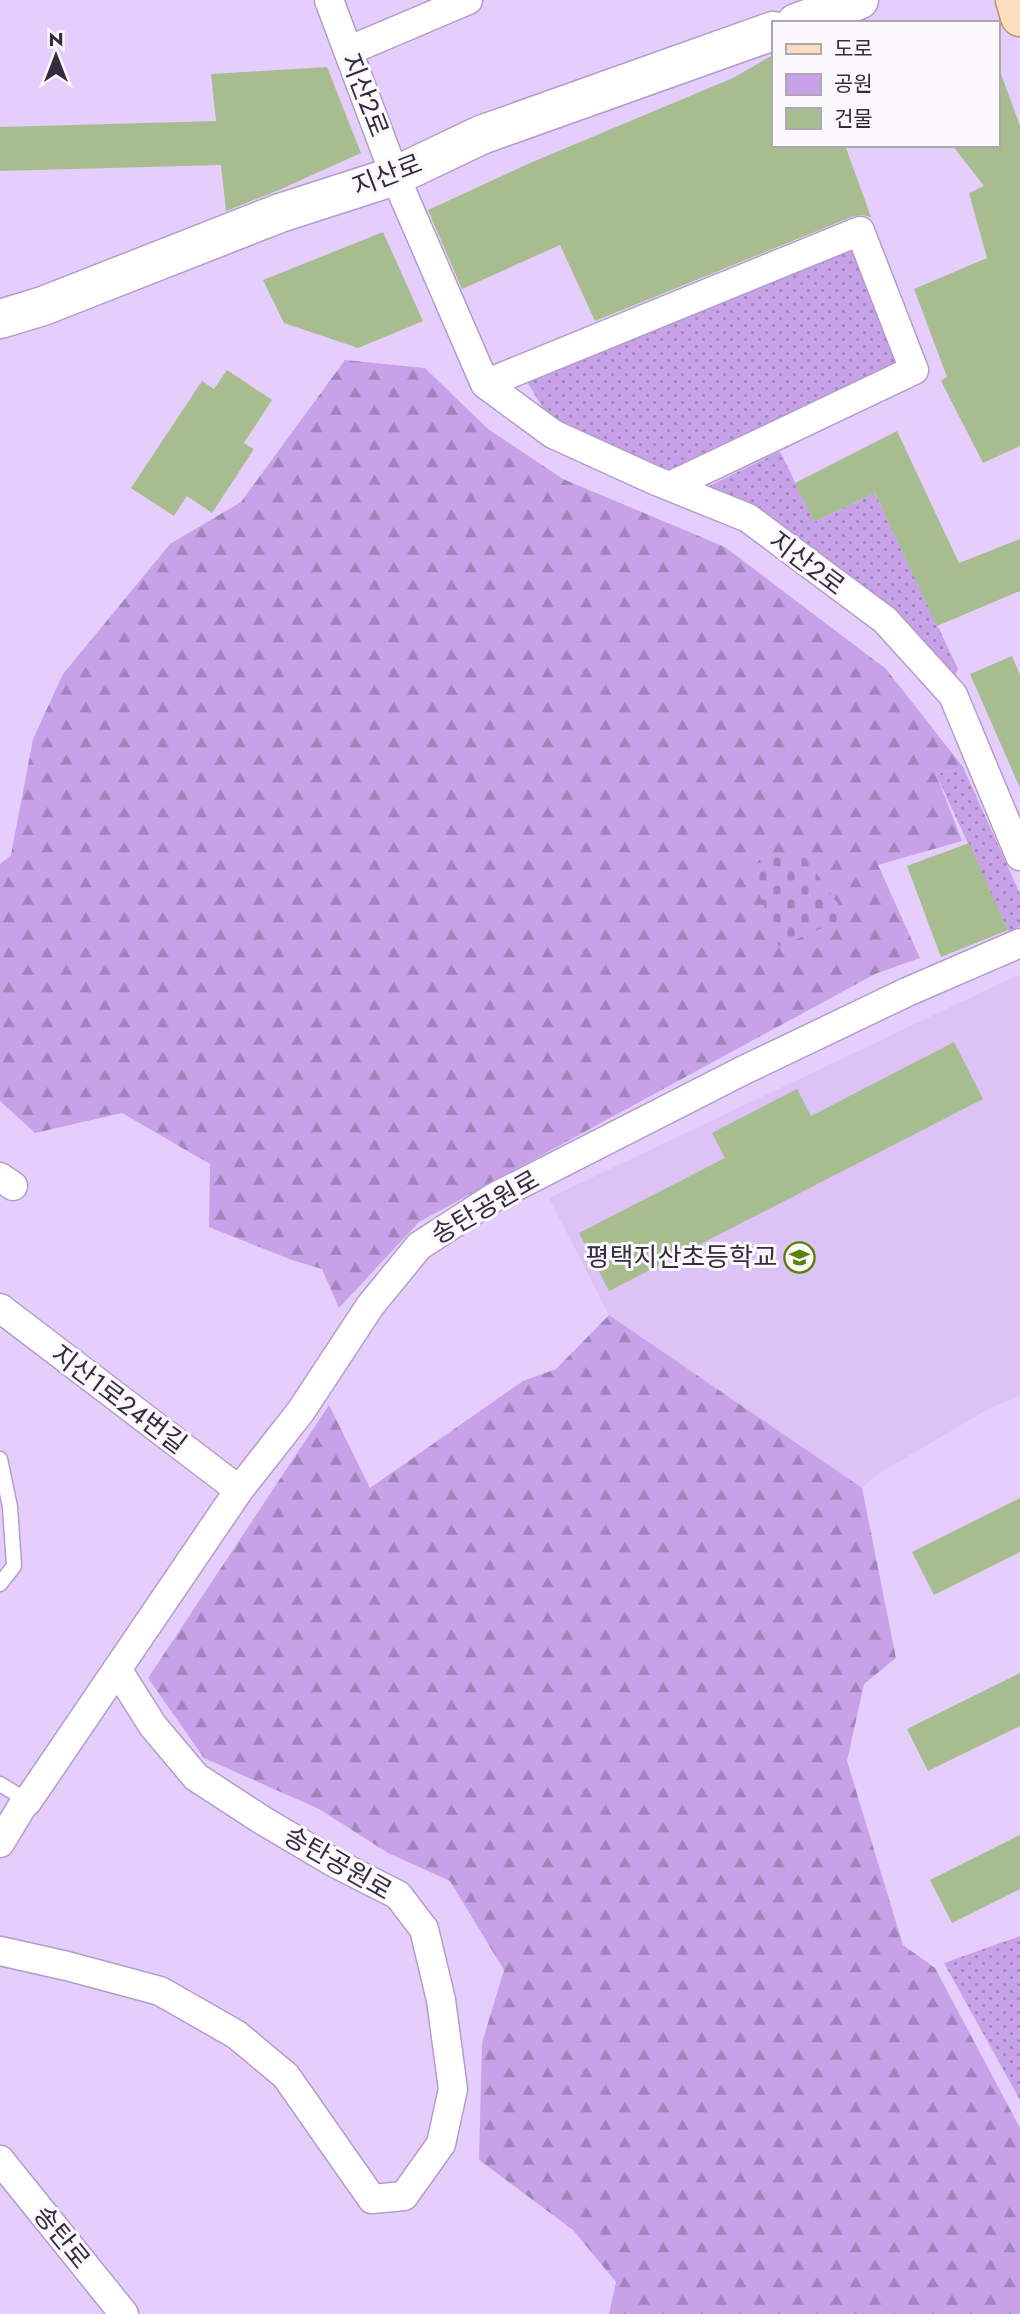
<svg xmlns="http://www.w3.org/2000/svg" width="1020" height="2314" viewBox="0 0 1020 2314" font-family="Jost,'Noto Sans KR',sans-serif">
  <style>
    .built { fill: #ddc2f6 }
    .green { fill: url(#green-dots) }
    .forest { fill: url(#forest-firs) }
    .cemetery { fill: url(#cemetery-stones) }
    .building { fill: #a8bd8f }
    .lines { fill: none; stroke-linecap: round; stroke-linejoin: round }
    .service-casing { stroke: #b39dc9; stroke-width: 17 }
    .minor-casing { stroke: #b39dc9; stroke-width: 31 }
    .secondary-casing { stroke: #b39dc9; stroke-width: 41 }
    .primary-casing { stroke: #b59176; stroke-width: 41 }
    .service { stroke: #fff; stroke-width: 14 }
    .minor { stroke: #fff; stroke-width: 28 }
    .secondary { stroke: #fff; stroke-width: 38 }
    .primary { stroke: #fcdebf; stroke-width: 38 }
    .labels { text-anchor: middle; stroke-width: 6; stroke-linejoin: round; paint-order: stroke }
    .street-label { font-size: 26px; fill: #352c3e; stroke: #fbf9fd }
    .poi-label { font-size: 26px; fill: #352c3e; stroke: #fbf9fd; text-anchor: end }
  </style>
  <defs>
    <pattern id="green-dots" width="8" height="8" patternUnits="userSpaceOnUse" patternTransform="scale(1.75)"><rect width="8" height="8" fill="#c7a2e8"/><path d="M2 2h.1M6 6h.1" fill="none" stroke="#a284bd" stroke-width="1.8" stroke-linecap="round"/></pattern>
    <pattern id="forest-firs" width="22" height="20" patternUnits="userSpaceOnUse" patternTransform="scale(1.75)"><rect width="22" height="20" fill="#c7a2e8"/><path d="M5 1l3.5 6h-7zM16 11l3.5 6h-7z" fill="#a284bd"/></pattern>
    <pattern id="cemetery-stones" width="16" height="16" patternUnits="userSpaceOnUse" patternTransform="scale(1.75)"><rect width="16" height="16" fill="#c7a2e8"/><path d="M2 7V4a2 2 0 0 1 4 0v3zM10 15v-3a2 2 0 0 1 4 0v3z" fill="#a284bd"/></pattern>
  </defs>
  <rect width="100%" height="100%" fill="#e5cefc"/>
  <path class="built" d="M 1020,974 L 1020,1395 L 985,1411 L 876,1475 L 862,1488 L 609,1315 L 549,1198 Z"/>
  <path class="green" d="M 852,245 L 900,368 L 662,477 L 549,418 L 527,382 Z
    M 780,451 L 814,522 L 875,493 L 958,669 L 954,677 L 693,494 Z
    M 963,767 L 1020,894 L 1020,926 L 1009,932 L 936,774 Z
    M 1020,1936 L 1020,2100 L 944,1963 Z"/>
  <path class="forest" d="M 345,360 L 425,368 L 488,429 L 563,479 L 725,547 L 886,669 L 963,767 L 936,774 L 962,841 L 878,865 L 920,958 L 875,974 L 419,1222 L 339,1308 L 322,1269 L 292,1260 L 209,1227 L 210,1164 L 122,1113 L 35,1133 L 0,1101 L 0,864 L 11,855 L 33,739 L 63,674 L 170,544 L 241,502 Z
    M 609,1315 L 862,1488 L 896,1658 L 864,1684 L 847,1761 L 903,1945 L 935,1968 L 1020,2128 L 1020,2314 L 609,2314 L 616,2282 L 573,2230 L 479,2160 L 482,2043 L 504,1970 L 450,1881 L 388,1853 L 319,1809 L 204,1758 L 148,1678 L 329,1405 L 370,1488 L 523,1381 L 556,1369 Z"/>
  <path class="cemetery" d="M 800,850 L 847,917 L 779,947 L 759,893 L 753,865 Z"/>
  <path class="building" d="M 773,55 L 773,145 L 845,145 L 871,217 L 862,215 L 854,216 L 595,321 L 560,245 L 462,289 L 428,210 L 530,163 L 733,78 Z
    M 327,67 L 361,153 L 279,190 L 226,211 L 221,165 L 0,171 L 0,127 L 216,121 L 211,74 Z
    M 997,71 L 1000,71 L 1020,126 L 1020,446 L 983,463 L 941,381 L 947,377 L 914,289 L 987,258 L 969,193 L 984,186 L 952,145 L 997,145 Z
    M 383,232 L 423,321 L 358,348 L 284,323 L 263,280 Z
    M 227,370 L 272,400 L 244,443 L 254,449 L 212,513 L 187,496 L 174,516 L 131,488 L 202,381 L 214,389 Z
    M 897,431 L 959,563 L 1020,539 L 1020,591 L 937,626 L 875,493 L 814,522 L 795,483 Z
    M 1012,656 L 1020,675 L 1020,788 L 970,674 Z
    M 969,843 L 1008,930 L 941,957 L 907,866 Z
    M 954,1042 L 983,1099 L 609,1291 L 579,1233 L 725,1158 L 712,1133 L 797,1089 L 811,1116 Z
    M 1020,1498 L 1020,1552 L 934,1595 L 912,1552 Z
    M 1020,1673 L 1020,1726 L 928,1771 L 907,1729 Z
    M 1020,1835 L 1020,1889 L 952,1923 L 930,1880 Z"/>
  <g class="lines">
    <defs>
      <path id="service" d="M 0,1459 L 10,1507 L 14,1566 L 0,1584
        M 0,1784 L 26,1800"/>
      <path id="minor" d="M 329,0 L 395,176 L 485,384 L 553,434 L 654,480 L 748,518 L 885,620 L 953,695 L 1020,856
        M 348,51 L 468,0
        M 485,384 L 860,231 L 914,370 L 670,486
        M 0,1177 L 13,1186
        M 0,1308 L 239,1490
        M 0,1843 L 26,1800 L 27,1802 L 239,1490 L 301,1411 L 370,1306 L 419,1246 L 493,1198 L 742,1071 L 907,992 L 1020,943
        M 0,1951 L 67,1966 L 160,1991 L 237,2035 L 286,2076 L 372,2199 L 404,2196 L 441,2144 L 453,2089 L 441,2000 L 424,1929 L 398,1895 L 333,1862 L 262,1820 L 196,1777 L 153,1726 L 117,1669
        M 0,2160 L 124,2314"/>
      <path id="secondary" d="M 796,23 L 859,0
        M 0,319 L 43,306 L 280,213 L 395,176 L 481,135 L 773,31"/>
      <path id="primary" d="M 1015,0 L 1020,17"/>
    </defs>
    <use href="#service" class="service-casing"/>
    <use href="#minor" class="minor-casing"/>
    <use href="#secondary" class="secondary-casing"/>
    <use href="#primary" class="primary-casing"/>
    <use href="#service" class="service"/>
    <use href="#minor" class="minor"/>
    <use href="#secondary" class="secondary"/>
    <use href="#primary" class="primary"/>
  </g>
  <defs>
    <symbol id="school-ring" viewBox="-11 -11 22 22"><circle r="9.5" fill="#fbf9fd" stroke="#5a8203" stroke-width="1.5"/><path d="M0-5L7-2L0 1L-7-2ZM-4 1L0 2.5L4 1V4Q0 6-4 4Z" fill="#5a8203"/></symbol>
  </defs>
  <g fill-rule="evenodd">
    <use href="#school-ring" x="782" y="1240" width="35" height="35"/>
  </g>
  <g class="labels">
    <g class="street-label">
      <text transform="translate(365 95) rotate(69)" y="9">지산2로</text>
      <text transform="translate(387 175) rotate(-21)" y="9">지산로</text>
      <text transform="translate(807 563) rotate(37)" y="9">지산2로</text>
      <text transform="translate(485 1207) rotate(-30)" y="9">송탄공원로</text>
      <text transform="translate(119 1399) rotate(37)" y="9">지산1로24번길</text>
      <text transform="translate(338 1863) rotate(30)" y="9">송탄공원로</text>
      <text transform="translate(62 2237) rotate(51)" y="9">송탄로</text>
    </g>
    <g class="poi-label">
      <text x="777" y="1266">평택지산초등학교</text>
    </g>
  </g>
  <rect x="772" y="21" width="228" height="126" fill="#fbf9fd" stroke="#aca7b1" stroke-width="2"/>
  <rect x="786" y="44" width="35" height="10" fill="#fcdebf" stroke="#aca7b1" stroke-width="2"/>
  <text x="834" y="56" font-size="21" fill="#352c3e">도로</text>
  <rect x="786" y="74" width="35" height="21" fill="#c7a2e8" stroke="#aca7b1" stroke-width="2"/>
  <text x="834" y="91" font-size="21" fill="#352c3e">공원</text>
  <rect x="786" y="108" width="35" height="21" fill="#a8bd8f" stroke="#aca7b1" stroke-width="2"/>
  <text x="834" y="126" font-size="21" fill="#352c3e">건물</text>
  <g transform="translate(56 56)" stroke="#fbf9fd" stroke-width="5" paint-order="stroke">
  <path d="M0-5L12 26L0 18L-12 26Z" fill="#352c3e"/>
  <text y="-10" font-size="19" font-weight="bold" text-anchor="middle" fill="#352c3e">N</text>
  </g>
</svg>
